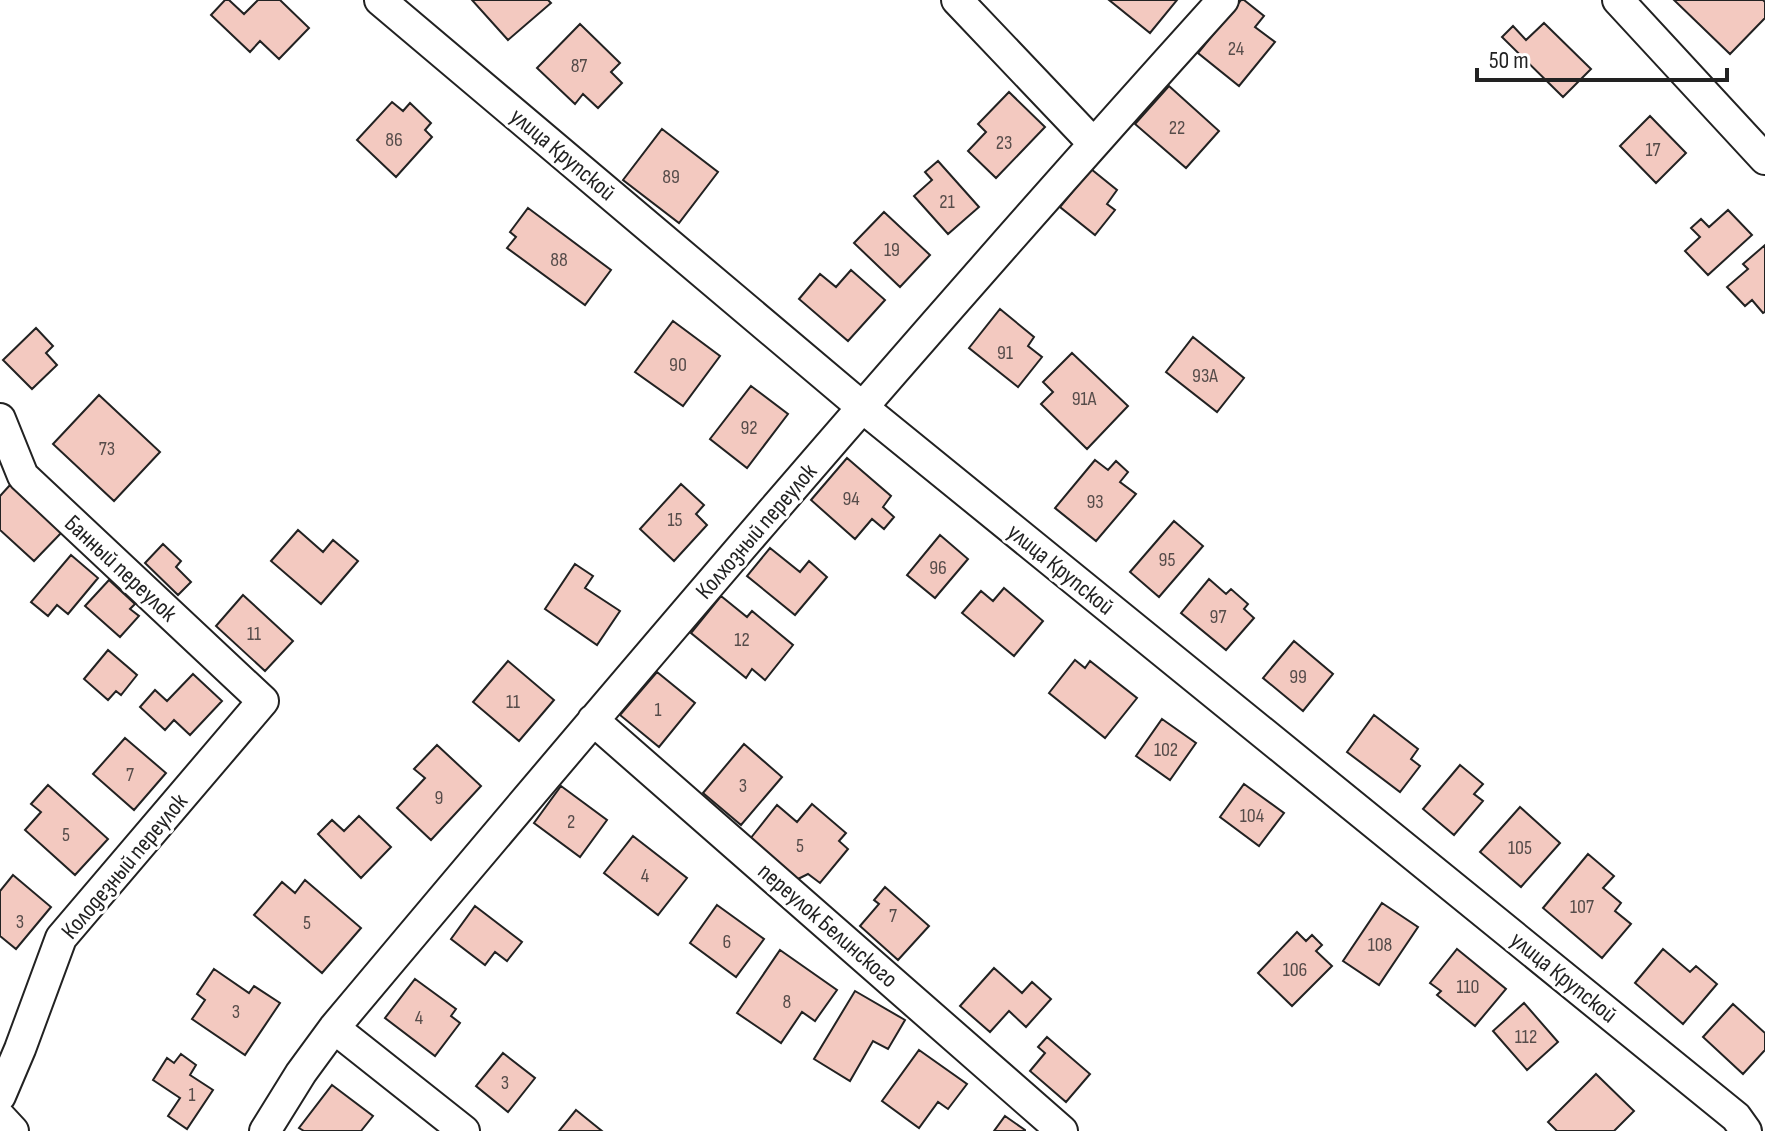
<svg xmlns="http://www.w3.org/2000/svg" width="1765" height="1131" viewBox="0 0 1765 1131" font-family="'Sofia Sans Condensed',sans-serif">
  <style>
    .building { fill: #f3c9c0; stroke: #222; stroke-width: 2 }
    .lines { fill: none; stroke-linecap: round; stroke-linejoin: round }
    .street-casing { stroke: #222; stroke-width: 34 }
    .street { stroke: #fff; stroke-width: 30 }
    .labels { text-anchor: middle; stroke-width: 6; stroke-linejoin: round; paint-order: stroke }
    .number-label { font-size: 20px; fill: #564c4a }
    .street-label { font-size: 24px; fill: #222; stroke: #fff }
  </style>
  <rect width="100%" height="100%" fill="#fff"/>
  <path class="building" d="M 225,0 L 229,0 L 244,14 L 258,0 L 280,0 L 309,28 L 279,59 L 260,41 L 250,52 L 211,15 Z
    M 472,0 L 548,0 L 551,3 L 508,40 Z
    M 1109,0 L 1177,0 L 1150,33 Z
    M 1241,0 L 1244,0 L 1264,16 L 1255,27 L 1275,42 L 1239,86 L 1198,53 Z
    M 1674,0 L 1763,0 L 1765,2 L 1765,18 L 1730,54 Z
    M 1544,23 L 1591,69 L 1563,97 L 1502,37 L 1513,26 L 1526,40 Z
    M 580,24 L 620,63 L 611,72 L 622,83 L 598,108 L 583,94 L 575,104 L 537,68 Z
    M 1169,86 L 1219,131 L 1186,168 L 1135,124 Z
    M 1009,92 L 1045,127 L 996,178 L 968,151 L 986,132 L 978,124 Z
    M 392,102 L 403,111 L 410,103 L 431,123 L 425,130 L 432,137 L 396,177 L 357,140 Z
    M 1650,116 L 1686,153 L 1656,183 L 1620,146 Z
    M 662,129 L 718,172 L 679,223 L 623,180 Z
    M 938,161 L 979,207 L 948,234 L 914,196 L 932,180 L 925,172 Z
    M 1091,169 L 1117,190 L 1107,204 L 1115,210 L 1095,235 L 1060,207 Z
    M 528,208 L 611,270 L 585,305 L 507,248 L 516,237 L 510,232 Z
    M 1728,210 L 1752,235 L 1708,275 L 1685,251 L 1700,237 L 1691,228 L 1701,219 L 1709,227 Z
    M 884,212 L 930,255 L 900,287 L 854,243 Z
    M 1765,245 L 1765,312 L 1763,313 L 1752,300 L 1745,306 L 1727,287 L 1748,269 L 1743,264 Z
    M 851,270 L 885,300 L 848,341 L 799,299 L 820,274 L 836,287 Z
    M 1000,309 L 1034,337 L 1028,346 L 1042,357 L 1018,387 L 969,348 Z
    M 673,321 L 720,356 L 683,406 L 635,372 Z
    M 36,328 L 53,346 L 46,353 L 57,365 L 32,389 L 3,360 Z
    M 1193,337 L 1244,378 L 1217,412 L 1166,372 Z
    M 1072,353 L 1128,406 L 1087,449 L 1041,404 L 1053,392 L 1043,382 Z
    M 751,386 L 788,414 L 747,468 L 710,439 Z
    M 99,395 L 160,452 L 114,501 L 53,444 Z
    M 847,458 L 891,496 L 883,507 L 894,517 L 884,529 L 872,519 L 855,539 L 811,500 Z
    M 1095,460 L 1108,470 L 1116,461 L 1128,472 L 1120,482 L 1136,494 L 1096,541 L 1055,508 Z
    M 681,484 L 704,505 L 696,514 L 707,525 L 674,561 L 640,529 Z
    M 10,485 L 62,532 L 34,561 L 0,530 L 0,496 Z
    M 1174,521 L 1203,546 L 1159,597 L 1130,572 Z
    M 298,530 L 323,552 L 333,540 L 358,561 L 321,604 L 271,561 Z
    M 940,535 L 968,559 L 935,598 L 907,575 Z
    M 163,544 L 181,561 L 176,567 L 191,582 L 178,595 L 145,563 Z
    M 770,548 L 800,572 L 809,561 L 827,577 L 795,615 L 747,576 Z
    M 71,555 L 98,578 L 68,614 L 57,605 L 48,616 L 31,602 Z
    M 575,564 L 593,576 L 585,588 L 620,611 L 597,645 L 545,609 Z
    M 1209,579 L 1226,594 L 1231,589 L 1248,604 L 1244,609 L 1254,618 L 1226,650 L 1181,613 Z
    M 109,580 L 135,604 L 130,609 L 139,616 L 120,637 L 85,606 Z
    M 1004,588 L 1043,621 L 1014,656 L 962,613 L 981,591 L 993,601 Z
    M 243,595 L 293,641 L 265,671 L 216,626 Z
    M 721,596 L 747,617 L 752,611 L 793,645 L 765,680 L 752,669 L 746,678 L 691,633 Z
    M 1294,641 L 1333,674 L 1303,711 L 1263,678 Z
    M 108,650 L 137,675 L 121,695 L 116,691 L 108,700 L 84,679 Z
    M 1075,660 L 1085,668 L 1090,661 L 1137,698 L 1105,738 L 1049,693 Z
    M 508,661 L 554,700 L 519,741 L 473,702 Z
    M 657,672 L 695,703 L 659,747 L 620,715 Z
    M 193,674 L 222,701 L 190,735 L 174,720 L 165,730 L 140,707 L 155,690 L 167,701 Z
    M 1374,715 L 1418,749 L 1411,759 L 1420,766 L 1400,792 L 1347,752 Z
    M 1162,719 L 1196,743 L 1170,780 L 1136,756 Z
    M 125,738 L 166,773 L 134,810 L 93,774 Z
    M 744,744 L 782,777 L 741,825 L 703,793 Z
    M 437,745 L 481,786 L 431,840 L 397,808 L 425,778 L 414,769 Z
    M 1460,765 L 1483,784 L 1474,794 L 1483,801 L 1454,835 L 1423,809 Z
    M 1244,784 L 1284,813 L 1259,846 L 1220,817 Z
    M 48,785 L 108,839 L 75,875 L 25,830 L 41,812 L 31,804 Z
    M 561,786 L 607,820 L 580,857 L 534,823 Z
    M 812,804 L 846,833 L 839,841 L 848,849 L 820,883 L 808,874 L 798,879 L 750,839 L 777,805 L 797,822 Z
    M 1520,807 L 1560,843 L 1521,887 L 1480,852 Z
    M 359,816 L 391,847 L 361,878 L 318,834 L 332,820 L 344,831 Z
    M 633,836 L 687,878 L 658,915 L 604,873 Z
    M 1588,854 L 1614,876 L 1603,888 L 1621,903 L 1615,911 L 1631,924 L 1602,958 L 1543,908 Z
    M 13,875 L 51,907 L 16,949 L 0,936 L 0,891 Z
    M 305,880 L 361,928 L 322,973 L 254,915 L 282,882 L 295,893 Z
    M 885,887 L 929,926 L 898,960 L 860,926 L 879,904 L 874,900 Z
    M 1382,903 L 1418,927 L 1379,985 L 1343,961 Z
    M 717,905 L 764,939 L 736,977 L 690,943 Z
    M 475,906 L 522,942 L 507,961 L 495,952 L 485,965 L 451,939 Z
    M 1297,932 L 1306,941 L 1312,935 L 1322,945 L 1316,951 L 1332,966 L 1292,1006 L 1258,973 Z
    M 1457,949 L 1506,989 L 1475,1026 L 1437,995 L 1441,991 L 1430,983 Z
    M 1663,949 L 1690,972 L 1696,966 L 1717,984 L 1683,1024 L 1635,983 Z
    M 780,950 L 837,990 L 815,1021 L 802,1012 L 781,1043 L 737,1013 Z
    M 994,968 L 1022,993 L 1032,982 L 1051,999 L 1026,1027 L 1009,1011 L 990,1032 L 960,1006 Z
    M 214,969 L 249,993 L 254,986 L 280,1003 L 245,1055 L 192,1019 L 205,1000 L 197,994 Z
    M 415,979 L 456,1009 L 451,1016 L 460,1023 L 435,1056 L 385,1018 Z
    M 855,991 L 905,1020 L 888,1049 L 873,1041 L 850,1081 L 814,1059 Z
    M 1524,1003 L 1558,1042 L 1527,1070 L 1493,1031 Z
    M 1733,1004 L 1765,1033 L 1765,1050 L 1743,1074 L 1703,1037 Z
    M 1047,1037 L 1090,1074 L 1066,1102 L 1030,1071 L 1045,1053 L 1038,1047 Z
    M 919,1050 L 967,1084 L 948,1109 L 938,1102 L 919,1128 L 882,1101 Z
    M 503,1053 L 535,1078 L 508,1112 L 476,1086 Z
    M 181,1054 L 196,1065 L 190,1075 L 213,1090 L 187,1129 L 168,1116 L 180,1098 L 153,1080 L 167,1058 L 174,1063 Z
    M 1596,1074 L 1634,1111 L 1614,1131 L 1557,1131 L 1548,1122 Z
    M 332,1085 L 373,1116 L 361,1131 L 304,1131 L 299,1128 Z
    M 576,1110 L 602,1131 L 559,1131 Z
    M 1005,1116 L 1025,1130 L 1025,1131 L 994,1131 Z"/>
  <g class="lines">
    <defs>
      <path id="street" d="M 380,0 L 862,407 L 1736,1117 L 1746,1131
        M 957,0 L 1093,143
        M 1618,0 L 1765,159
        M 0,419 L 23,476 L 263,701 L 61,938 L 20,1049 L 0,1096
        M 593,720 L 1062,1131
        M 334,1028 L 464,1131
        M 0,1117 L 13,1131
        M 265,1131 L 301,1073 L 334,1028 C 625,681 919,336 1223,0"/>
    </defs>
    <use href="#street" class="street-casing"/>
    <use href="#street" class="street"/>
  </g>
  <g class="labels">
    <g class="number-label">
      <text x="1236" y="55">24</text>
      <text x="579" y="72">87</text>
      <text x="1177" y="134">22</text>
      <text x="394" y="146">86</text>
      <text x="1004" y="149">23</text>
      <text x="1653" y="156">17</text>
      <text x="671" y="183">89</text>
      <text x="947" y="208">21</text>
      <text x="892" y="256">19</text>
      <text x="559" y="266">88</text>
      <text x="1005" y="359">91</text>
      <text x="678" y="371">90</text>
      <text x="1205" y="382">93А</text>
      <text x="1084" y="405">91А</text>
      <text x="749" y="434">92</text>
      <text x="107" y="455">73</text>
      <text x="851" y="505">94</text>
      <text x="1095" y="508">93</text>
      <text x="675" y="526">15</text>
      <text x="1167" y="566">95</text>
      <text x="938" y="574">96</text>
      <text x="1218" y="623">97</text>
      <text x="254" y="640">11</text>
      <text x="742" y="646">12</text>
      <text x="1298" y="683">99</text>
      <text x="513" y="708">11</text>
      <text x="658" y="716">1</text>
      <text x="1166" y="756">102</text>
      <text x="130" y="781">7</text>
      <text x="743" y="792">3</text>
      <text x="439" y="804">9</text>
      <text x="1252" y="822">104</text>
      <text x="571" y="828">2</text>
      <text x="66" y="841">5</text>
      <text x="800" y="852">5</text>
      <text x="1520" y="854">105</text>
      <text x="645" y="882">4</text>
      <text x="1582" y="913">107</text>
      <text x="893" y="922">7</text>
      <text x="20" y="928">3</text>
      <text x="307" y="929">5</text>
      <text x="727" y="948">6</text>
      <text x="1380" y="951">108</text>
      <text x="1295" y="976">106</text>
      <text x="1468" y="993">110</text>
      <text x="787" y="1008">8</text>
      <text x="236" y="1018">3</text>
      <text x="419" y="1024">4</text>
      <text x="1526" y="1043">112</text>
      <text x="505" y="1089">3</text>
      <text x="192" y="1101">1</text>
    </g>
    <g class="street-label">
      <text transform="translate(563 154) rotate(40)" y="8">улица Крупской</text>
      <text transform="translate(756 531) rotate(-49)" y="8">Колхозный переулок</text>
      <text transform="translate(121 568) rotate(43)" y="8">Банный переулок</text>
      <text transform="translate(1061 569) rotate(39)" y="8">улица Крупской</text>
      <text transform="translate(124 866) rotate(-50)" y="8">Колодезный переулок</text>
      <text transform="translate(828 925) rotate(41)" y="8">переулок Белинского</text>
      <text transform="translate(1564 977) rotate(39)" y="8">улица Крупской</text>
    </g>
  </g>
  <path d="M1477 68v12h250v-12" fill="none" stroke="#222222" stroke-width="4"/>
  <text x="1489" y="68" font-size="24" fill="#222222" stroke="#ffffff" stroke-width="6" paint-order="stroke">50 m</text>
</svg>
